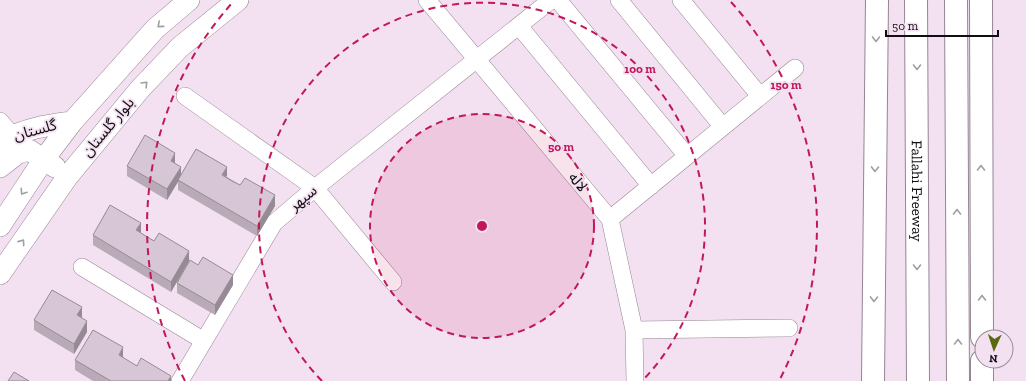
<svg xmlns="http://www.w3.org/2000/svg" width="1026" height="381" viewBox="0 0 1026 381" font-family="'Zilla Slab','Noto Sans Arabic',serif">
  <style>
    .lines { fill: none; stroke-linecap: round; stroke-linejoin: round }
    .minor-casing { stroke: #958594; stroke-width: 18 }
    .tertiary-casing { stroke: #958594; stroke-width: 22 }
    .primary-casing { stroke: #958594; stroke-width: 24 }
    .trunk-casing { stroke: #958594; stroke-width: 24 }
    .motorway-casing { stroke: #958594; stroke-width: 24 }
    .minor { stroke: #fff; stroke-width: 17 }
    .tertiary { stroke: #fff; stroke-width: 21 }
    .primary { stroke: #fff; stroke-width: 22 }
    .trunk { stroke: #fff; stroke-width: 22 }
    .motorway { stroke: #fff; stroke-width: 22 }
    .wall { fill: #b9aab7 }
    .shaded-wall { fill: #968b95 }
    .building { fill: #d7c6d5; stroke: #968b95 }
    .oneway { stroke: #a09ea0 }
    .ring { fill: none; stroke: #c2185b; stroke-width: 2; stroke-dasharray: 7 5 }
    .labels { text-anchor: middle; stroke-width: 3.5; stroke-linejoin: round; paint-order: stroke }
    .street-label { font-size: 15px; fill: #120d12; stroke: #f3e1f1 }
    .centre { fill: #c2185b; stroke: #f3e1f1; stroke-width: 2 }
    .ring-label { font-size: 12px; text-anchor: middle; font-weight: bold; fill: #c2185b; stroke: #f3e1f1; stroke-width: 3.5; stroke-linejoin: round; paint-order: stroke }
  </style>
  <rect width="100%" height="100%" fill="#f3e1f1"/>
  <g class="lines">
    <defs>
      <path id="minor" d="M 427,0 L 610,219 L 634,330 L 635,381
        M 558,0 L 687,156
        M 619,0 L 723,127
        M 681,0 L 760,96
        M 519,26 L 651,186
        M 185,96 L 315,188 L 393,282
        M 0,121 L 12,135
        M 610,219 L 795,68
        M 82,267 L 204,341
        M 634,330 L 789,328
        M 180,381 L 274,223 L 315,188 L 551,0"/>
      <path id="tertiary" d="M 0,143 C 21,129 48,125 72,122
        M 0,167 L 18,153 L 29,150 L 55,167
        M 0,226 L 44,159 L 72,122 L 155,29 L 189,0
        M 0,274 L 68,176 L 140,89 L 180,47 L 238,0"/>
      <path id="primary" d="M 873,381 L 877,0"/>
      <path id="trunk" d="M 981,0 L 982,337
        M 982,361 L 982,381"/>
      <g id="motorway">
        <path id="s1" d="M 916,0 L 918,381"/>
        <path d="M 956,0 L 958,381"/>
      </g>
    </defs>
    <use href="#minor" class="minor-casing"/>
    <use href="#tertiary" class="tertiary-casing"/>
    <use href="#primary" class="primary-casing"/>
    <use href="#trunk" class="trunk-casing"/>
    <use href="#motorway" class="motorway-casing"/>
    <use href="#minor" class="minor"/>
    <use href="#tertiary" class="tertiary"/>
    <use href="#primary" class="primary"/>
    <use href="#trunk" class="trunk"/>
    <use href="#motorway" class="motorway"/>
  </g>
  <path class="wall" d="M 175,163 L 181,176 L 227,177 L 275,206 L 257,236 L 178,190 L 178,181 L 167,200 L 127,176 L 127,166 Z
    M 141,233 L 189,261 L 171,292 L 93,245 L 93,235 Z
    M 198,265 L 233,285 L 215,315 L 177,293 L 177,283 Z
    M 82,318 L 87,332 L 74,354 L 34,330 L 34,320 Z
    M 123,358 L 137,366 L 171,381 L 93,381 L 75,370 L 75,360 Z"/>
  <path class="shaded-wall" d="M 175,153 L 175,163 L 171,161 Z
    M 181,167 L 181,177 L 167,200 L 167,189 Z
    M 227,167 L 227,177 L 222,175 Z
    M 275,195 L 275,206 L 257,236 L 257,226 Z
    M 141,223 L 141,233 L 136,230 Z
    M 189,251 L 189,261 L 171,292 L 171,282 Z
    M 233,275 L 233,285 L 215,315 L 215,305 Z
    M 82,307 L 82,318 L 77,315 Z
    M 87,321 L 87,332 L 74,354 L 74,344 Z
    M 123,347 L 123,358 L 119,355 Z
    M 171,376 L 171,381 L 168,381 Z"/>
  <path class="building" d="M 145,135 L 175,153 L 171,161 L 181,167 L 167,189 L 127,166 Z
    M 196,149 L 227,167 L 222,175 L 232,181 L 240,185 L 245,178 L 275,195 L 257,226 L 178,180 Z
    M 110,205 L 141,223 L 136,230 L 154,241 L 159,233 L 189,251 L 171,282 L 93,235 Z
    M 203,257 L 233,275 L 215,305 L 177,283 L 190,260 L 198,265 Z
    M 52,290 L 82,307 L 77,315 L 87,321 L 74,344 L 34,320 Z
    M 93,330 L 123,347 L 119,355 L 137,366 L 141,358 L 171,376 L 168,381 L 111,381 L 75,360 Z
    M 14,372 L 29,381 L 8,381 Z"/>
  <defs><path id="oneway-chevron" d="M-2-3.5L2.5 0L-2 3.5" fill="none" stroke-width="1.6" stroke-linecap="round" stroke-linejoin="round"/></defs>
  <g class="oneway">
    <use href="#oneway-chevron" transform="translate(160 25) rotate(139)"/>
    <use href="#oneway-chevron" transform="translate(876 39) rotate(91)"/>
    <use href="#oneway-chevron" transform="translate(917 67) rotate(90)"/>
    <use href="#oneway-chevron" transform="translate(145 84) rotate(-46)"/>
    <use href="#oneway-chevron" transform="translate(981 168) rotate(-90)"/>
    <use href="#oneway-chevron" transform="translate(875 169) rotate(91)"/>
    <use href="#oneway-chevron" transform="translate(23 192) rotate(124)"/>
    <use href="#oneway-chevron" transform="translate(957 212) rotate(-90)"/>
    <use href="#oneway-chevron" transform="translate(22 242) rotate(-55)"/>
    <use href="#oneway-chevron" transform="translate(917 267) rotate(90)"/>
    <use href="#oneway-chevron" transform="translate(982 298) rotate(-90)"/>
    <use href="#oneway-chevron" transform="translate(874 299) rotate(91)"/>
    <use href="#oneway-chevron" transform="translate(958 342) rotate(-90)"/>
  </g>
  <circle cx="482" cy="226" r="112" fill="#c2185b" fill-opacity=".12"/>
  <g class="ring">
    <circle cx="482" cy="226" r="112"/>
    <path d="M322 381A223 223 0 1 1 642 381"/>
    <path d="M185 381A335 335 0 0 1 233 2M731 2A335 335 0 0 1 779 381"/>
  </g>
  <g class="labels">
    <g class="street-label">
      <text transform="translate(108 127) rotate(-50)" y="5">بلوار گلستان</text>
      <text transform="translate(35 130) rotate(-15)" y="5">گلستان</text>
      <text transform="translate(578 182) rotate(50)" y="5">لاله</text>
      <text dy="5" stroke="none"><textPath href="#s1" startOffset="191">Fallahi Freeway</textPath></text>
      <text transform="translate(303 198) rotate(-40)" y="5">سپهر</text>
    </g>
  </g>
  <circle cx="482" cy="226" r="6" class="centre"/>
  <g class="ring-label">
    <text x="640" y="73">100 m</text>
    <text x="786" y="89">150 m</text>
    <text x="561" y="151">50 m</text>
  </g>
  <g transform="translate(994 349) rotate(183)"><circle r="19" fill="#f3e1f1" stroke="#998c98"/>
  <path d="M0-3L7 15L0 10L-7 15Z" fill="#5a6810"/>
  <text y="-6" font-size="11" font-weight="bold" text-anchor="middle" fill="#120d12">N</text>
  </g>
  <path d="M886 30v6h112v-6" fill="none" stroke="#120d12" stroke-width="2"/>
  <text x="892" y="30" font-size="12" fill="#120d12" stroke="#f3e1f1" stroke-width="3" paint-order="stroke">50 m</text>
</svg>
